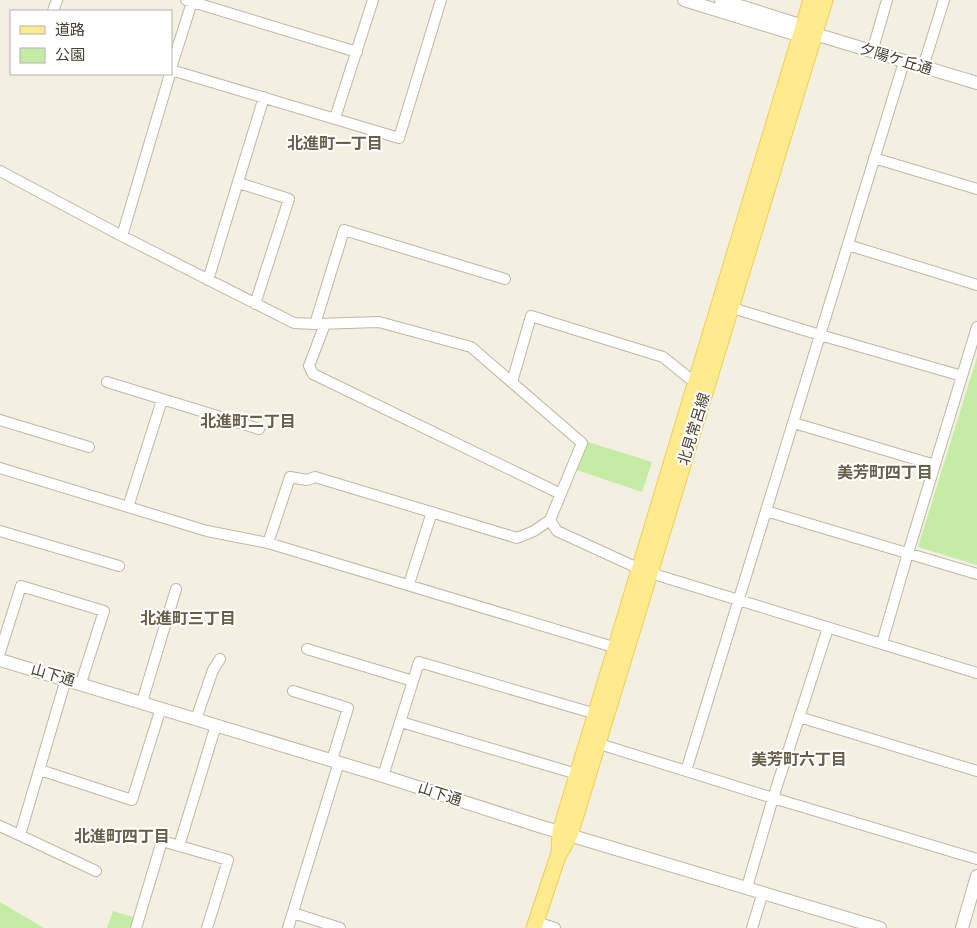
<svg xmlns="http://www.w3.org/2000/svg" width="977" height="928" viewBox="0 0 977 928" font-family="Barlow,'Noto Sans JP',sans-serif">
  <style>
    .green { fill: #c5eca5 }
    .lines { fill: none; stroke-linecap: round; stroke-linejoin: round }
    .minor-casing { stroke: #beb8a3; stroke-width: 12 }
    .tertiary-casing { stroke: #beb8a3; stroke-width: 14 }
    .primary-casing { stroke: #efd052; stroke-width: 17 }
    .minor { stroke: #fff; stroke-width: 10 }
    .tertiary { stroke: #fff; stroke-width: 12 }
    .primary { stroke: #ffea8e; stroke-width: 15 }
    .labels { text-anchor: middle; stroke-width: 4; stroke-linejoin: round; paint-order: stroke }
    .street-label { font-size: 15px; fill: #443f31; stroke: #fff }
    .neighbourhood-label { font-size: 16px; font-weight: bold; fill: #685e48; stroke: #fff }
  </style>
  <rect width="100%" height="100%" fill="#f3efe1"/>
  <path class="green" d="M 977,357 L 977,565 L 918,547 Z
    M 588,442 L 652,462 L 642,492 L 577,470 Z
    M 0,902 L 44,928 L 0,928 Z
    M 113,911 L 136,918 L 134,928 L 107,928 Z"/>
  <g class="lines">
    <defs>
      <path id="minor" d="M 186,0 L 357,52
        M 53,11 L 57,0
        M 872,52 L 887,0
        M 923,67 L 944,0
        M 171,68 L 192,2
        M 171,70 L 399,138 L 441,0
        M 335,118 L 373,0
        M 874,158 L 977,189
        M 0,171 L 122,236 L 294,323 L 315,324 L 379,322 L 471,347 L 582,443 L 550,520 L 557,531 L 631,565 L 660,576 L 977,673
        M 239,183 L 289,199 L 255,304
        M 122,236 L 170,74
        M 848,245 L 977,285
        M 208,280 L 264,97
        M 728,302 L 739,310 L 820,335 L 962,376
        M 315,324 L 344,230 L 505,279
        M 325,324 L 309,366 L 313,374 L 561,494
        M 107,382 L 259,429
        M 512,382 L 531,316 L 663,357 L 689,378 L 701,383
        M 0,420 L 89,447
        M 794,423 L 935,465
        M 0,468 L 207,531 L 268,543 L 620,649
        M 128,507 L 162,400
        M 766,511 L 977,574
        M 0,531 L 119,566
        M 268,543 L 290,477 L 307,480 L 315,477 L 517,538 L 534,531 L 550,520
        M 409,584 L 432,512
        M 882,643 L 908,553 L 977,327
        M 307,649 L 413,681
        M 0,652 L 21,586 L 104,611 L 81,683
        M 293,691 L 348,708 L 332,760
        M 142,702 L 176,589
        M 799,717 L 977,771
        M 196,719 L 213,670 L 220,659
        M 401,722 L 577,774
        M 593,742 L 773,798 L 977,859
        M 40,770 L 132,800 L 161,708
        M 686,771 L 904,62
        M 383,776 L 419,662 L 596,714
        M 0,826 L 96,871
        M 20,835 L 66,679
        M 179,846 L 216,725
        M 747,887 L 773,798 L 828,628
        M 293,913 L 340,928
        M 536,922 L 555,928
        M 136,928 L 162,841 L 228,860 L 207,928
        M 288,928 L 339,762
        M 752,928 L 763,892"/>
      <path id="tertiary" d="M 684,0 L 801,36 L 810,35
        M 721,0 L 803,26 L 815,34 L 977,83
        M 0,660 L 383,776 L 539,826 L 880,928
        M 962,928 L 977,876"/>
      <path id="primary" d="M 559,852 L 560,832 L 811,0
        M 534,928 L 558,856 L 570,835 L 825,0"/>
    </defs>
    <use href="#minor" class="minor-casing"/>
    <use href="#tertiary" class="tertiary-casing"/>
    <use href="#primary" class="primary-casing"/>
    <use href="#minor" class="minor"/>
    <use href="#tertiary" class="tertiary"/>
    <use href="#primary" class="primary"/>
  </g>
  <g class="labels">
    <g class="street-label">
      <text transform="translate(896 59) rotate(17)" y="5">夕陽ケ丘通</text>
      <text transform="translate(694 429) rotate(-73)" y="5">北見常呂線</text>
      <text transform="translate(53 675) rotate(16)" y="5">山下通</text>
      <text transform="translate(440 794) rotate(18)" y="5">山下通</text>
    </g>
    <g class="neighbourhood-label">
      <text x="335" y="149">北進町一丁目</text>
      <text x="248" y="427">北進町二丁目</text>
      <text x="885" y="478">美芳町四丁目</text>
      <text x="188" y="624">北進町三丁目</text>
      <text x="799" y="765">美芳町六丁目</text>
      <text x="122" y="842">北進町四丁目</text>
    </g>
  </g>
  <rect x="10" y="10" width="162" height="65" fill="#ffffff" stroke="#b4b2ad"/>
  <rect x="20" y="26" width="25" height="8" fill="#ffea8e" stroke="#b4b2ad"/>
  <text x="55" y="35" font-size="15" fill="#443f31">道路</text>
  <rect x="20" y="48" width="25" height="15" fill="#c5eca5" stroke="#b4b2ad"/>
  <text x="55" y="60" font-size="15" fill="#443f31">公園</text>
</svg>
